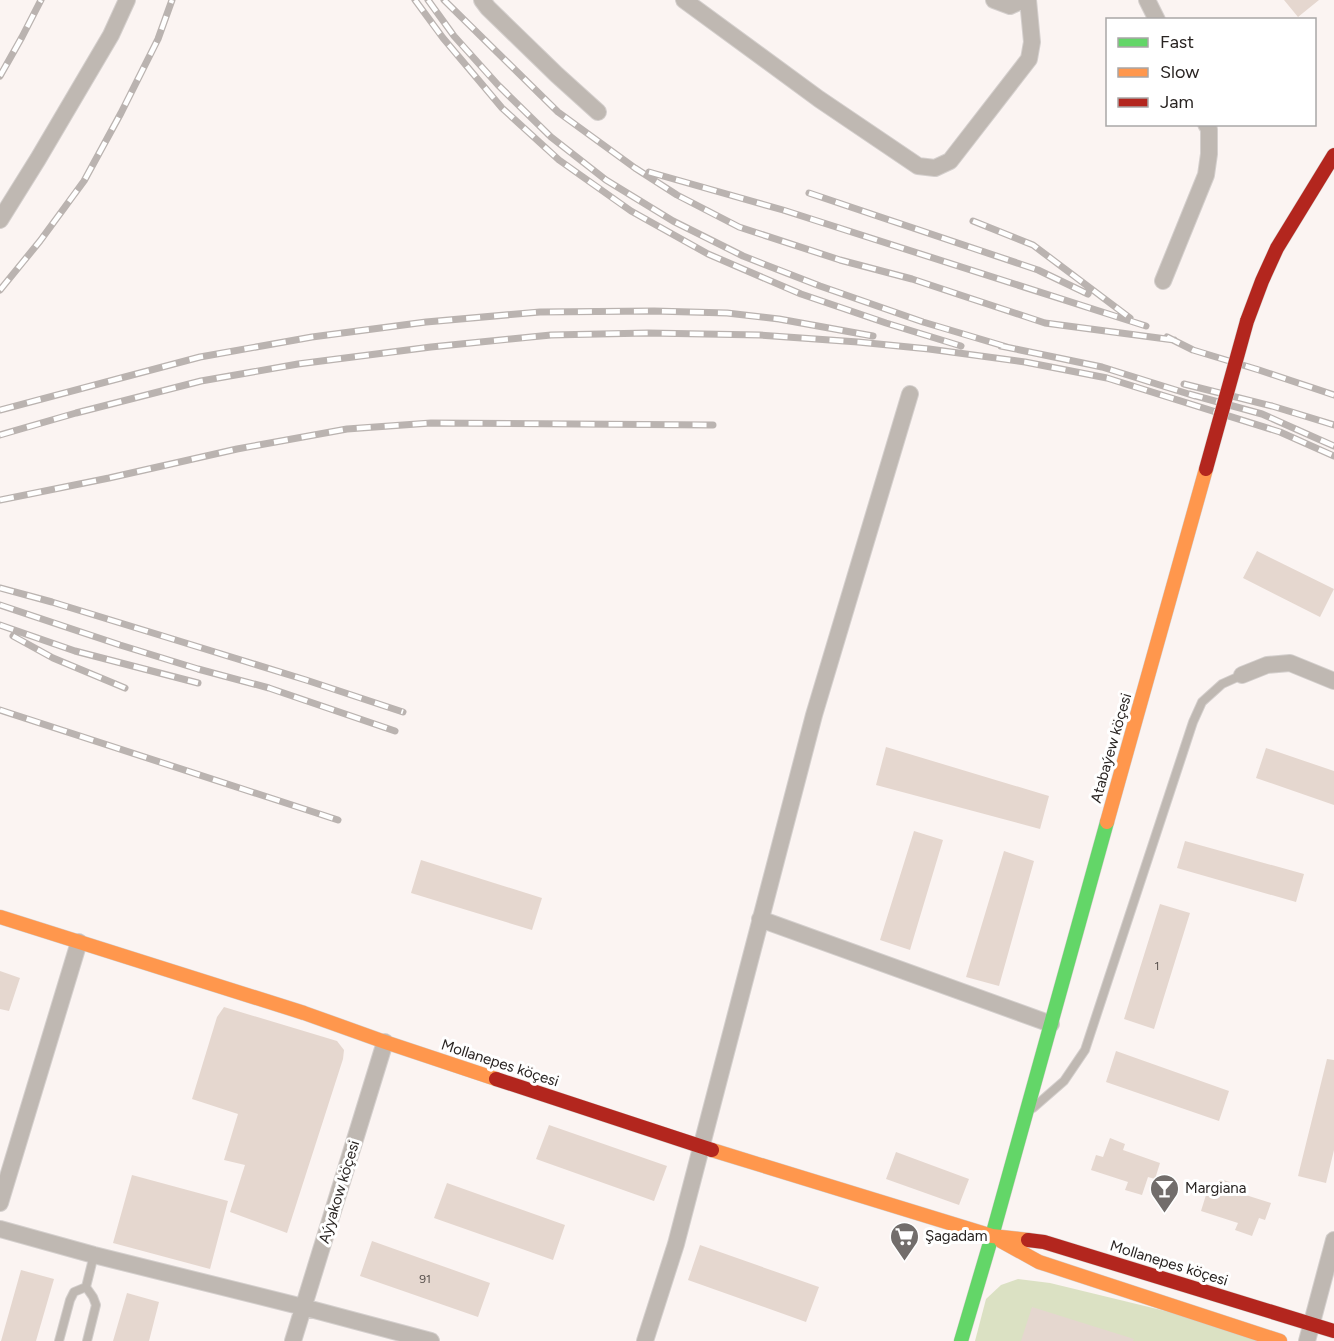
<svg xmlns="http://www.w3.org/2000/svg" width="1334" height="1341" viewBox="0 0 1334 1341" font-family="Figtree,sans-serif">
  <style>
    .green { fill: #dbe1c3 }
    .building { fill: #e5d7cf }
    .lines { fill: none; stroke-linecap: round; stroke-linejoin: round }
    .lane-casing { stroke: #d4cfcd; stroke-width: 10 }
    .street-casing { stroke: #d4cfcd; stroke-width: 18 }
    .fast-casing { stroke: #d4cfcd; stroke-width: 15 }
    .slow-casing { stroke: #d4cfcd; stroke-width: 15 }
    .jam-casing { stroke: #d4cfcd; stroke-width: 15 }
    .lane { stroke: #bfb8b2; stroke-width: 8 }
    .street { stroke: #bfb8b2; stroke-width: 16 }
    .fast { stroke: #63d668; stroke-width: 14 }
    .slow { stroke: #ff974d; stroke-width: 14 }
    .jam { stroke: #b3261e; stroke-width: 14 }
    .rail-casing { stroke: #bab3b0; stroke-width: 7 }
    .rail { stroke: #fff; stroke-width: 4.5; stroke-dasharray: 14; stroke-linecap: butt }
    .jam-bridge-casing { stroke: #d4cfcd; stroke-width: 15; stroke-linecap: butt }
    .jam-bridge { stroke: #b3261e; stroke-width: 14 }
    .labels { text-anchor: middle; stroke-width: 6; stroke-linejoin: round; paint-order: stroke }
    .number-label { font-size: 12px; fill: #58514d }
    .street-label { font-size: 15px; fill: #292422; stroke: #fff }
    .poi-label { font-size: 15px; fill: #292422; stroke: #fff; text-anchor: start }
  </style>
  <rect width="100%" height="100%" fill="#fbf4f2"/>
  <path class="green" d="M 1018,1279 L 1050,1283 L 1256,1333 L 1263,1341 L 975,1341 L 986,1299 L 1001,1285 Z"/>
  <path class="building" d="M 1284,0 L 1319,0 L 1298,17 Z
    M 1257,551 L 1334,589 L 1320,617 L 1243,578 Z
    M 886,747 L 1049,796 L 1040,829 L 876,785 Z
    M 1266,748 L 1334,771 L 1334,805 L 1256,778 Z
    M 914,831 L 943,840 L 910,950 L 880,940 Z
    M 1185,841 L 1304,874 L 1296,902 L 1177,868 Z
    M 1004,851 L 1034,861 L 999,986 L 966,977 Z
    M 421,860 L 542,898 L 532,930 L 411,893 Z
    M 1160,904 L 1190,913 L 1154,1029 L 1124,1019 Z
    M 0,971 L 20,978 L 9,1011 L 0,1009 Z
    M 224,1007 L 337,1041 L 344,1050 L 343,1059 L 287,1233 L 230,1212 L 245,1165 L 224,1160 L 238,1114 L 192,1099 L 217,1017 Z
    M 1116,1051 L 1229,1091 L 1219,1121 L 1106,1082 Z
    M 1327,1059 L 1334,1060 L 1334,1150 L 1326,1183 L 1298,1176 Z
    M 549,1125 L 667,1166 L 654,1201 L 536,1159 Z
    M 1110,1138 L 1125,1144 L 1123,1150 L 1160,1163 L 1155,1179 L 1148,1177 L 1142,1195 L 1125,1190 L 1128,1182 L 1091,1170 L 1096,1155 L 1103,1157 Z
    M 896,1152 L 969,1179 L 959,1205 L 886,1179 Z
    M 132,1175 L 228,1201 L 210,1269 L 113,1243 Z
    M 1220,1179 L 1236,1184 L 1233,1191 L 1271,1203 L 1265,1220 L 1259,1218 L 1252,1236 L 1235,1230 L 1238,1223 L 1201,1211 L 1206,1195 L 1213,1197 Z
    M 447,1183 L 565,1225 L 553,1260 L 434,1218 Z
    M 372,1241 L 490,1283 L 478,1317 L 360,1276 Z
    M 700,1245 L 819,1287 L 806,1322 L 688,1280 Z
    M 21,1270 L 54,1279 L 36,1341 L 1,1341 Z
    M 127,1293 L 159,1302 L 149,1341 L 113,1341 Z
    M 1032,1307 L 1134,1339 L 1133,1341 L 1021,1341 Z"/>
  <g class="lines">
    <defs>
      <path id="lane" d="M 1033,1108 L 1064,1081 L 1085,1050 L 1193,722 L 1202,702 L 1222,684 L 1242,675
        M 59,1341 L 70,1300 L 74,1292 L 86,1287
        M 87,1341 L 96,1305 L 93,1297 L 86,1287 L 94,1255"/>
      <path id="street" d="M 482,0 L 488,8 L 557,75 L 598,112
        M 684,0 L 819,99 L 918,166 L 935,168 L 950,161 L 1029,59 L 1032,42 L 1028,0
        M 994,0 L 1010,6 L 1023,0
        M 1147,0 L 1157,20
        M 0,220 L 38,159 L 111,35 L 127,0
        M 1163,281 L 1206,175 L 1209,154 L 1209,129 L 1206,124
        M 1242,675 L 1267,665 L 1290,663 L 1334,681
        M 760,919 L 1051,1024
        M 0,1203 L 79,942
        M 0,1229 L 94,1255 L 303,1307 L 431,1341
        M 293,1341 L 385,1042
        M 645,1341 L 676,1244 L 814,715 L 910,394
        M 1307,1341 L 1334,1240"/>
      <path id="fast" d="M 961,1341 L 992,1236 L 1107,822"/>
      <path id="slow" d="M 1107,822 L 1206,469
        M 0,917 L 304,1013 L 385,1042 L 496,1079
        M 712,1150 L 992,1236 L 1028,1240
        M 1001,1241 L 1039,1262 L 1280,1341"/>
      <path id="jam" d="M 1247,321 L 1262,281 L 1277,248 L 1334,155
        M 496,1079 L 712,1150
        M 1028,1240 L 1044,1242 L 1334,1331"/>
    </defs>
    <use href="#lane" class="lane-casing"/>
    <use href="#street" class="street-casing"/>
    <use href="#fast" class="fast-casing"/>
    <use href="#slow" class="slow-casing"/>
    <use href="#jam" class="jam-casing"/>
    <use href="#lane" class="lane"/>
    <use href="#street" class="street"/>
    <use href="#fast" class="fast"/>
    <use href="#slow" class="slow"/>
    <use href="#jam" class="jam"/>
    <defs>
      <path id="rail" d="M 415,0 L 443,38 L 502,108 L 559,160 L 631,211 L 708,254 L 801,294 L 886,323 L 961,346
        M 428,0 L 454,36 L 498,85 L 551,137 L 606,180 L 673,221 L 743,256 L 820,286 L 923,322 L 1007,347
        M 444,0 L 558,112 L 635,168 L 677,195 L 739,227 L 840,260 L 912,279 L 1045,323 L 1174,340
        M 0,76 L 22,37 L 41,0
        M 649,172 L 783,210 L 1146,326
        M 809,193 L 1038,270 L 1088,294
        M 973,221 L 1033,245 L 1130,318
        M 0,290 L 40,241 L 84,181 L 121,113 L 158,39 L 172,0
        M 1167,337 L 1193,350 L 1259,370 L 1334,395
        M 1001,346 L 1102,367 L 1195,396
        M 1184,384 L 1272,406 L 1334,425
        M 1189,394 L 1262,414 L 1334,446
        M 0,410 L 200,357 L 312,337 L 426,322 L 540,312 L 654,311 L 727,313 L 779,319 L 873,336
        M 0,435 L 76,413 L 201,381 L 298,364 L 431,347 L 551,335 L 648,333 L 760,335 L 858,342 L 929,349 L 1025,362 L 1107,378 L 1280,432 L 1334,456
        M 0,500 L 109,478 L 237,449 L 347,429 L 431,423 L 713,425
        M 0,588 L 52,602 L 306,680 L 403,712
        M 0,605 L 120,645 L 198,669 L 269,688 L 395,731
        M 0,625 L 75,651 L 198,683
        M 13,636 L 53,658 L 125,688
        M 0,710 L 338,820"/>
    </defs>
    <use href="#rail" class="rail-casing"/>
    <use href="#rail" class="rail"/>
    <defs>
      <path id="jam-bridge" d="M 1206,469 L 1247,321"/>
    </defs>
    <use href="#jam-bridge" class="jam-bridge-casing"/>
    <use href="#jam-bridge" class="jam-bridge"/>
  </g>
  <defs>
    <symbol id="bar-pin" viewBox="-11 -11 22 30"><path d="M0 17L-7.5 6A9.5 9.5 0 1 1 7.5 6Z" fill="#726d6b" stroke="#fff"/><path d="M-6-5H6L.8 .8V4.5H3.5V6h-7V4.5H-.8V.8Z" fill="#fff"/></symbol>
    <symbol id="supermarket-pin" viewBox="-11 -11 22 30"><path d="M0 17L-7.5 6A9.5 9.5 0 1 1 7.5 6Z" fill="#726d6b" stroke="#fff"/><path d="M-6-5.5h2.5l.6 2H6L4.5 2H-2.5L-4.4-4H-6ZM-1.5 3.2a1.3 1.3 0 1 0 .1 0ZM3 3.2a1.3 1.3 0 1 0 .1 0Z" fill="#fff"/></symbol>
  </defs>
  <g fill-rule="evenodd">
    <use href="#bar-pin" x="1148" y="1172" width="33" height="45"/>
    <use href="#supermarket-pin" x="888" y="1220" width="33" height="45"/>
  </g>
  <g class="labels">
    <g class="number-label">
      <text x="1157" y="970">1</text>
      <text x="425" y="1283">91</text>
    </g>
    <g class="street-label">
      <text transform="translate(1111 748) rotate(-74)" y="5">Atabaýew köçesi</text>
      <text transform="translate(500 1063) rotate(18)" y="5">Mollanepes köçesi</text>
      <text transform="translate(339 1192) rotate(-73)" y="5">Aýyakow köçesi</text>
      <text transform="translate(1169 1263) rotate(17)" y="5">Mollanepes köçesi</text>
    </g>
    <g class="poi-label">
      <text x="1185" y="1193">Margiana</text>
      <text x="925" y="1241">Şagadam</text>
    </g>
  </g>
  <rect x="1106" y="18" width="210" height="108" fill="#ffffff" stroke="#a9a7a7" stroke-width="1.5"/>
  <rect x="1118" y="38" width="30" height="9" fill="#63d668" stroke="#a9a7a7" stroke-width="1.5"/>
  <text x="1160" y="48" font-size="18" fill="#292422">Fast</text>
  <rect x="1118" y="68" width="30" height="9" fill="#ff974d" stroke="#a9a7a7" stroke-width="1.5"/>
  <text x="1160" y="78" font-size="18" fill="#292422">Slow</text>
  <rect x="1118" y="98" width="30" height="9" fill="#b3261e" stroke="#a9a7a7" stroke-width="1.5"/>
  <text x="1160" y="108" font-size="18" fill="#292422">Jam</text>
</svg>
